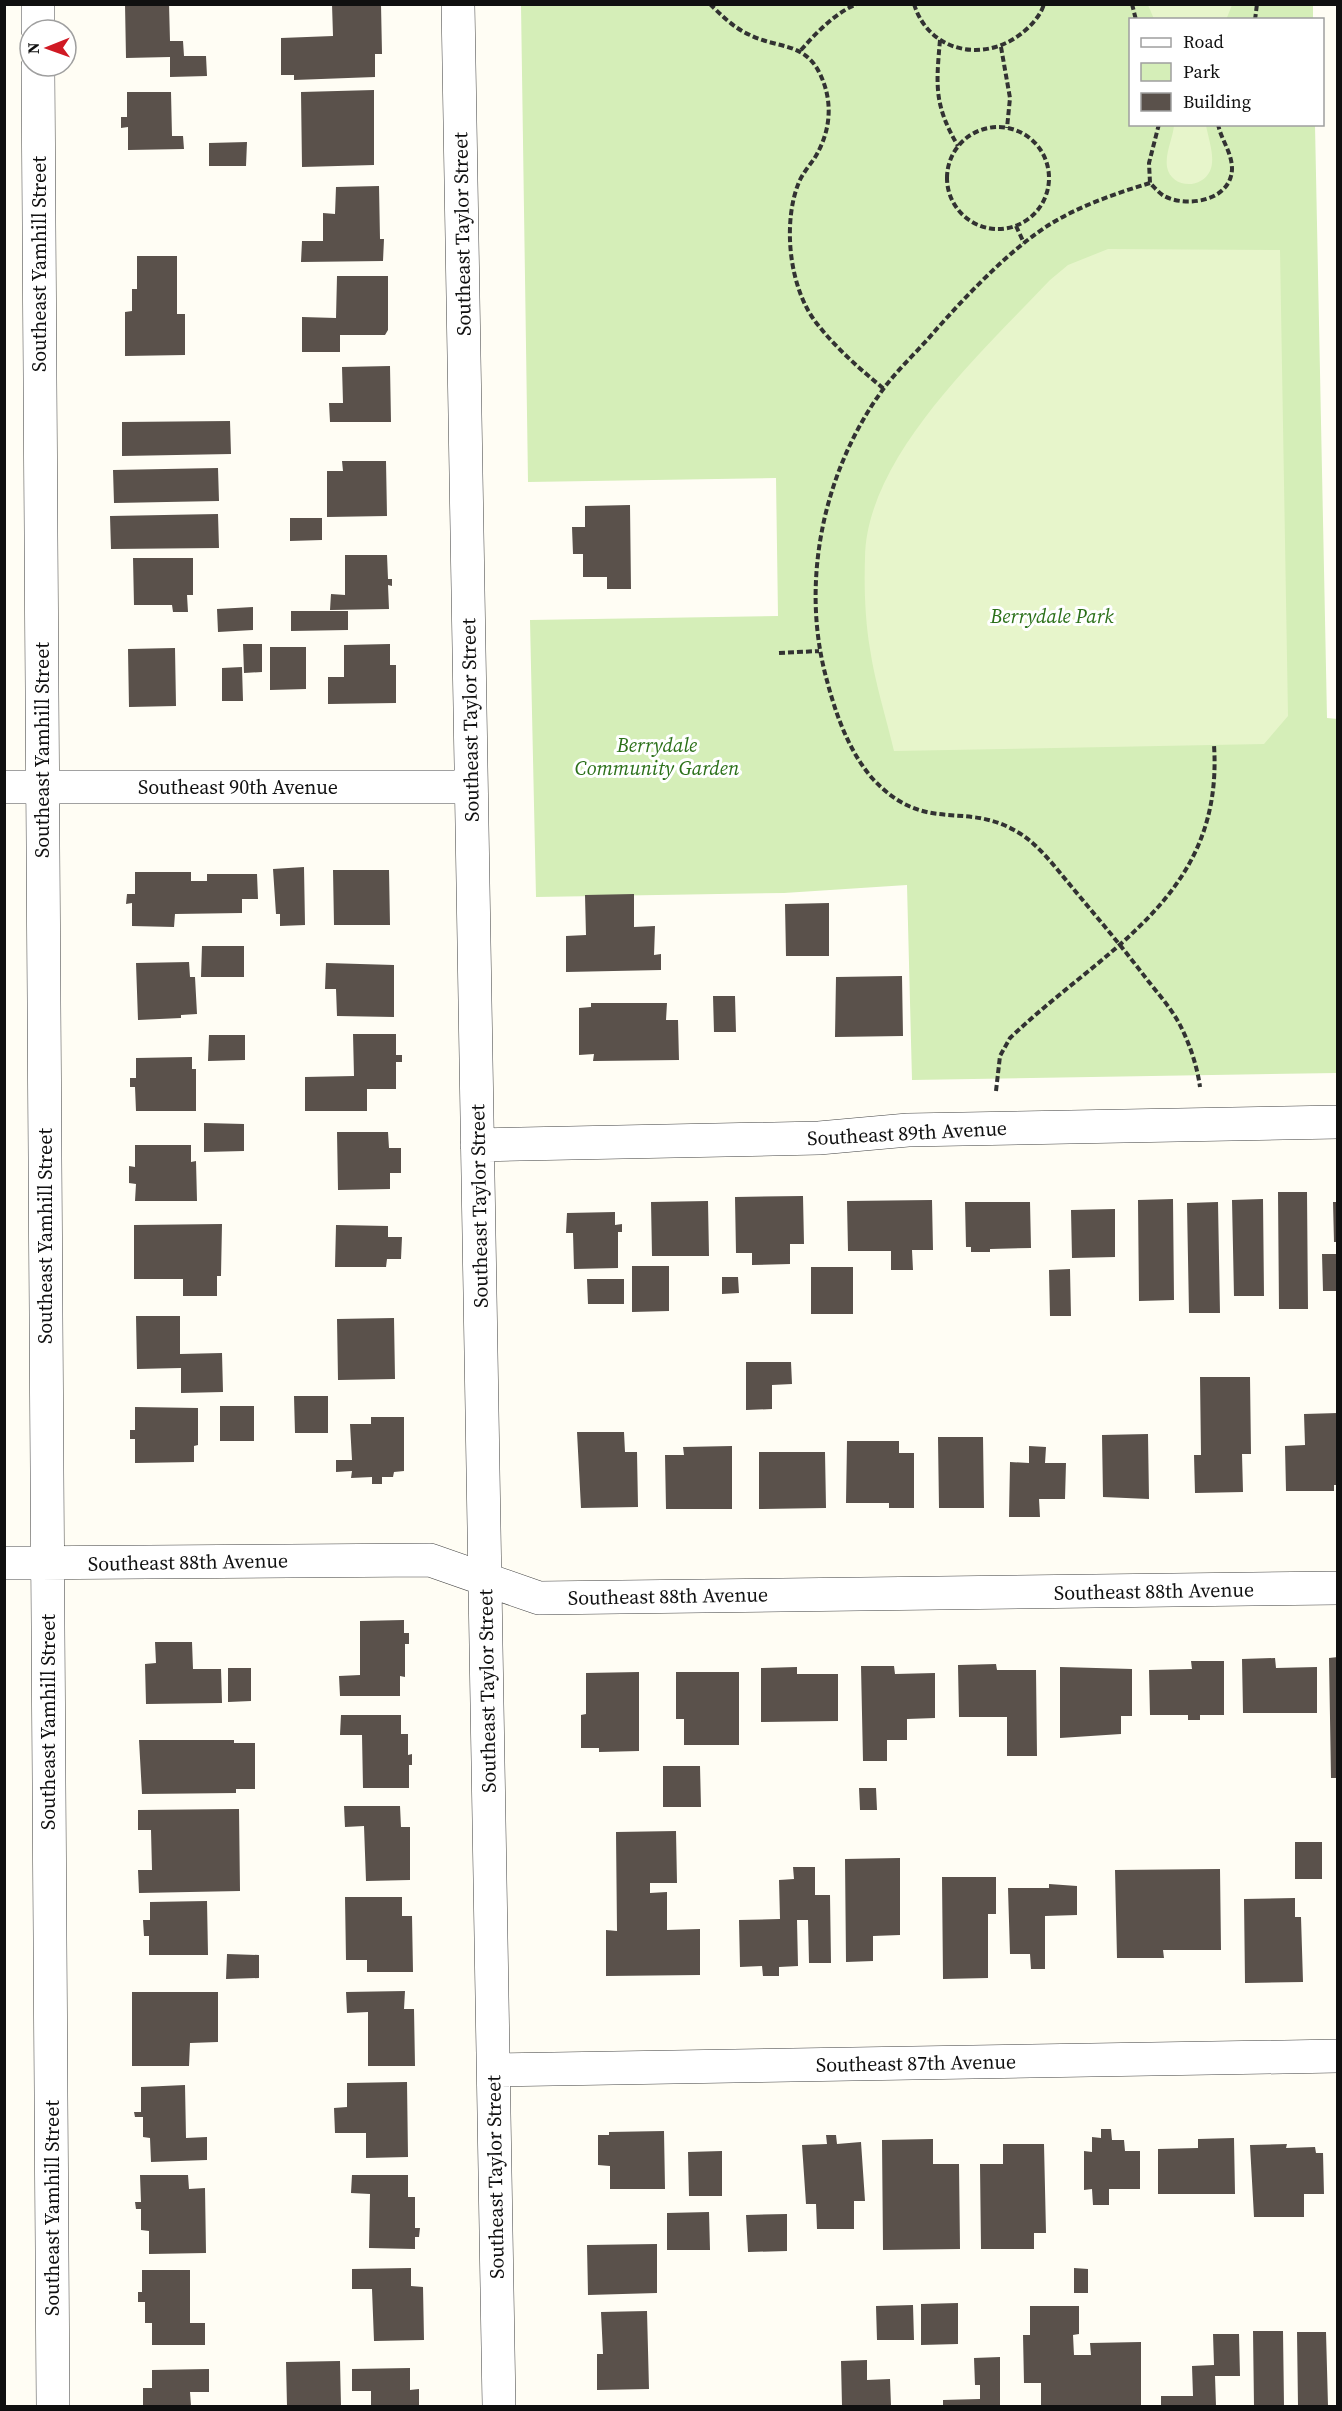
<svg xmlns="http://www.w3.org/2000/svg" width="1342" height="2411" viewBox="0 0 1342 2411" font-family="'Source Serif 4',serif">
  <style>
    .green { fill: #d5eeb8 }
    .pitch { fill: #e7f5cb }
    .building { fill: #5a514b }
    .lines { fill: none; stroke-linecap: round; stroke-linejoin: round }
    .street-casing { stroke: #434343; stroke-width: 34 }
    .path { stroke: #323232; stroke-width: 4; stroke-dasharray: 6 3; stroke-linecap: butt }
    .street { stroke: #fff; stroke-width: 33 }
    .labels { text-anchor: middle; stroke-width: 6; stroke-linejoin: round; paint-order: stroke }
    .street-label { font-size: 20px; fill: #101010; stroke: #fff }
    .park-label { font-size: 20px; font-style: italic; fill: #2b7019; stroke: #fff }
  </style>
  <rect width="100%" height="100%" fill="#fffdf4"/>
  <path class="green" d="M 521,5 L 1313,5 L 1313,19 L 1130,20 L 1130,124 L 1315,125 L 1327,718 L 1338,719 L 1337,1073 L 912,1080 L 907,885 L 784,893 L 536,897 L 530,620 L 778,616 L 776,478 L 528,482 Z"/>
  <path class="pitch" d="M 1148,5 L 1148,4 L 1232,5 L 1226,20 L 1154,19 Z
    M 1174,125 L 1206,125 C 1208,138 1216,158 1210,171 C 1201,190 1171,188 1167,167 C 1165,153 1173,138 1174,125 Z
    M 1108,249 L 1280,250 L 1288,716 L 1264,744 L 894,751 C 886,717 875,683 870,649 C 865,620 864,587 865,558 C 866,456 984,350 1050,280 L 1068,265 Z"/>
  <path class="building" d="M 125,4 L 169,4 L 170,41 L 183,41 L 184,56 L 206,56 L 207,76 L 170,77 L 170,57 L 126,58 Z
    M 332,4 L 381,4 L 382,54 L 375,54 L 375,77 L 294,80 L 294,75 L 281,75 L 281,38 L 333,36 Z
    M 374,90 L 374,165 L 302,167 L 301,92 Z
    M 127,92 L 171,92 L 172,136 L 183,136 L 184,149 L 128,150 L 128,127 L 121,128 L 121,117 L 127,117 Z
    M 247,142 L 246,166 L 209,166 L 209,143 Z
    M 379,186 L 380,239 L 384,239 L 383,261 L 301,262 L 302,241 L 323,241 L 323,213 L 335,214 L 336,187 Z
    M 137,256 L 177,256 L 177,314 L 185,314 L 185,355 L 125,356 L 125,312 L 132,311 L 132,289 L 137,289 Z
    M 337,276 L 388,276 L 388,330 L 385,335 L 340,335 L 340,352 L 302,352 L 302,317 L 336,318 Z
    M 390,366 L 391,422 L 330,422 L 329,403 L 343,403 L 342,367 Z
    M 230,421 L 231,454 L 122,456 L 122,422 Z
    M 342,461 L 386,461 L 387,516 L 327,517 L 327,471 L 343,471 Z
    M 218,468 L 219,501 L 114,503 L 113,470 Z
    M 630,505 L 631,589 L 607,589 L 607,577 L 583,577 L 583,554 L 573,554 L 572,527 L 585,527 L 585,506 Z
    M 218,514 L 219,548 L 111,549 L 110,516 Z
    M 290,518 L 322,518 L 322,540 L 290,541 Z
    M 345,555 L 387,555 L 388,579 L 392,579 L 392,586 L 388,585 L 389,609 L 330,610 L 331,594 L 345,595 Z
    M 133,558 L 193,558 L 193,595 L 187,595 L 188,612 L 173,612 L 172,605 L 134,605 Z
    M 253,607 L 253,630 L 218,632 L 217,609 Z
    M 291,611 L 348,611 L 348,630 L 291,631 Z
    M 243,644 L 262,644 L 262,672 L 244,673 Z
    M 390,644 L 390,665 L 396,665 L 396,703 L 328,704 L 328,677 L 344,677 L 344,645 Z
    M 270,647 L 306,647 L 306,689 L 270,690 Z
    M 175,648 L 176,706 L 129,707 L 128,649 Z
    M 242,667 L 243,701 L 222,701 L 222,668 Z
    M 304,867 L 305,925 L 280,926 L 280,914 L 276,914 L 273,869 Z
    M 333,870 L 389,870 L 390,925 L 334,925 Z
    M 135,872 L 191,872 L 191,881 L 207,881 L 207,874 L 257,874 L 258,899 L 242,899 L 242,913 L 175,914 L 174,927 L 132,926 L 132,903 L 126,904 L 127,894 L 135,894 Z
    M 634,894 L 634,927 L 655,926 L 654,955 L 661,954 L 661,970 L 566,972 L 566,936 L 586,935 L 585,895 Z
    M 829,903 L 829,956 L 786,956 L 785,904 Z
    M 202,946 L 244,946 L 244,977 L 201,977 Z
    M 189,962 L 190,977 L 195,977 L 197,1014 L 181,1015 L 181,1018 L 138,1020 L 136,963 Z
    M 326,963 L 394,965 L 394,1017 L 337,1016 L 336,989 L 325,989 Z
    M 902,976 L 903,1036 L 835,1037 L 836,977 Z
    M 713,996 L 735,996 L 736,1032 L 714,1032 Z
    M 591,1003 L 667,1003 L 666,1020 L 678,1020 L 679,1060 L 593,1061 L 594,1054 L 579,1055 L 579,1008 L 591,1007 Z
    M 353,1034 L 396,1034 L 396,1055 L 402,1055 L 402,1062 L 396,1062 L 396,1089 L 367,1089 L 367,1111 L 305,1111 L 305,1077 L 354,1076 Z
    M 209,1035 L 245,1035 L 245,1060 L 208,1061 Z
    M 192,1057 L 192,1069 L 196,1069 L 196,1111 L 136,1111 L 135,1087 L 130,1087 L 130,1078 L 136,1078 L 136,1058 Z
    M 204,1123 L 244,1124 L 244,1151 L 204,1152 Z
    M 337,1132 L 388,1132 L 389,1148 L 401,1148 L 401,1173 L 390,1173 L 390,1189 L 338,1190 Z
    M 135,1145 L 191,1145 L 191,1162 L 196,1161 L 197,1201 L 135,1201 L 136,1184 L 129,1183 L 129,1166 L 135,1167 Z
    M 1278,1192 L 1307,1192 L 1308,1309 L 1279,1309 Z
    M 803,1196 L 804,1244 L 790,1244 L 790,1264 L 752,1265 L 752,1253 L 736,1253 L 735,1197 Z
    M 1173,1199 L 1174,1300 L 1139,1301 L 1138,1200 Z
    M 1263,1199 L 1264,1296 L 1234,1296 L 1232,1200 Z
    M 932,1200 L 933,1250 L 912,1250 L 913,1270 L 891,1270 L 891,1251 L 848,1251 L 847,1201 Z
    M 708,1201 L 709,1256 L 652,1256 L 651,1202 Z
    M 965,1202 L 1030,1202 L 1031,1248 L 990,1249 L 990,1252 L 971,1252 L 971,1247 L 966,1247 Z
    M 1218,1202 L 1220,1313 L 1189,1313 L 1187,1203 Z
    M 1333,1202 L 1338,1202 L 1338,1242 L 1334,1242 Z
    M 1115,1209 L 1115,1257 L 1072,1258 L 1071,1210 Z
    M 615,1212 L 615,1225 L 622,1224 L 622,1232 L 618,1232 L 618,1268 L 574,1269 L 573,1233 L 566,1233 L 567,1213 Z
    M 222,1224 L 221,1276 L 217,1276 L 217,1296 L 183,1296 L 183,1279 L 134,1279 L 134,1225 Z
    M 336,1225 L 388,1226 L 388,1237 L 402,1237 L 401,1259 L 387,1259 L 386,1267 L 335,1267 Z
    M 1322,1254 L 1338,1254 L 1338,1291 L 1323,1291 Z
    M 632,1266 L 669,1266 L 669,1311 L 632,1312 Z
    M 811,1267 L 853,1267 L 853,1314 L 811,1314 Z
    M 1070,1269 L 1071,1316 L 1050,1316 L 1049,1270 Z
    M 722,1277 L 738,1277 L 739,1293 L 722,1294 Z
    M 587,1279 L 624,1279 L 624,1304 L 588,1304 Z
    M 136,1316 L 180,1316 L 180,1354 L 222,1353 L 223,1392 L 181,1393 L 181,1368 L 137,1369 Z
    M 394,1318 L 395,1379 L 338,1380 L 337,1319 Z
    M 746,1362 L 791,1362 L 792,1384 L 772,1385 L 772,1409 L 746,1410 Z
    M 1200,1377 L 1250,1377 L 1251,1454 L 1242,1454 L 1243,1492 L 1195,1493 L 1194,1455 L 1201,1455 Z
    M 294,1396 L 328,1396 L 328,1433 L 295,1433 Z
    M 220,1406 L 254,1406 L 254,1441 L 220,1441 Z
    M 135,1407 L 198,1408 L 198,1445 L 194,1446 L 194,1462 L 135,1463 L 135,1439 L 130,1439 L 130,1430 L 135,1430 Z
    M 1338,1413 L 1338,1485 L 1334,1485 L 1334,1491 L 1286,1491 L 1285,1446 L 1305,1445 L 1304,1414 Z
    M 371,1417 L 404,1417 L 404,1471 L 394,1472 L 393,1477 L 382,1477 L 382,1484 L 372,1484 L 372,1477 L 351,1478 L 352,1471 L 336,1472 L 336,1460 L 352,1460 L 350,1424 L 371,1424 Z
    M 577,1432 L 624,1432 L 625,1452 L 637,1452 L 638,1507 L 581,1508 Z
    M 1148,1434 L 1149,1499 L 1103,1497 L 1102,1435 Z
    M 938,1437 L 983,1437 L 984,1508 L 939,1508 Z
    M 847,1441 L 899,1441 L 899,1453 L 914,1453 L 914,1508 L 889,1508 L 889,1503 L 846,1503 Z
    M 732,1446 L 732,1509 L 666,1509 L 665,1455 L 684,1455 L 683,1447 Z
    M 1029,1446 L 1046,1447 L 1045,1463 L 1066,1463 L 1065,1499 L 1039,1499 L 1040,1517 L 1009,1517 L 1010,1462 L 1029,1463 Z
    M 759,1452 L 825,1452 L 826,1508 L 759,1509 Z
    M 404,1620 L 404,1633 L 409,1633 L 409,1644 L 405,1644 L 405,1677 L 400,1676 L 400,1696 L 340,1696 L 339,1676 L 360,1675 L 360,1621 Z
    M 155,1642 L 192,1642 L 193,1669 L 221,1669 L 222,1703 L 146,1704 L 145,1664 L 156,1663 Z
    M 1338,1657 L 1338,1778 L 1331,1778 L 1329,1658 Z
    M 1275,1658 L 1276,1668 L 1317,1667 L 1317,1713 L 1243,1713 L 1242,1659 Z
    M 1191,1661 L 1224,1661 L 1224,1715 L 1200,1715 L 1200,1720 L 1188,1720 L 1188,1715 L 1150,1715 L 1149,1670 L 1192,1669 Z
    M 996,1664 L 997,1670 L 1036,1670 L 1037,1756 L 1007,1756 L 1007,1717 L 959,1717 L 958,1665 Z
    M 861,1666 L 894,1666 L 895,1674 L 935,1673 L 935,1718 L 907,1719 L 907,1740 L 887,1740 L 887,1761 L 863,1761 Z
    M 797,1667 L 797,1674 L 838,1674 L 838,1721 L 761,1722 L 761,1668 Z
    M 1060,1667 L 1132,1669 L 1132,1716 L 1121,1716 L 1121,1734 L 1060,1738 Z
    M 228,1668 L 251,1668 L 251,1701 L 228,1702 Z
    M 639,1672 L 639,1751 L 599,1752 L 599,1748 L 581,1748 L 581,1715 L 586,1714 L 586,1673 Z
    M 676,1672 L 739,1672 L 739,1745 L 684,1745 L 684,1719 L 676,1719 Z
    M 341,1715 L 401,1715 L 401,1734 L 408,1734 L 408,1755 L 412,1754 L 412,1765 L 409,1765 L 409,1788 L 363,1788 L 362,1735 L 340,1735 Z
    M 139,1740 L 234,1740 L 234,1743 L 255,1743 L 255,1789 L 236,1789 L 236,1793 L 142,1794 Z
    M 663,1766 L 700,1766 L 701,1807 L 663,1807 Z
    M 859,1788 L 876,1788 L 877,1810 L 860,1810 Z
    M 344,1806 L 400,1806 L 401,1827 L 410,1827 L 410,1880 L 366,1881 L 364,1826 L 345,1827 Z
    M 239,1809 L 240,1891 L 139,1893 L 138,1870 L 152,1870 L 151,1830 L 138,1830 L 138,1810 Z
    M 676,1831 L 677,1883 L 650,1883 L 650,1893 L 667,1892 L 667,1930 L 700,1929 L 700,1975 L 606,1976 L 606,1930 L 617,1931 L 616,1832 Z
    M 1295,1842 L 1322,1842 L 1322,1879 L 1295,1879 Z
    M 900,1858 L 900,1935 L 873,1936 L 873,1961 L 846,1962 L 845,1859 Z
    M 793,1867 L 815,1867 L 815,1895 L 830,1895 L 831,1963 L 809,1963 L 808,1920 L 797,1920 L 798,1966 L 779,1967 L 779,1976 L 763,1976 L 762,1966 L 740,1967 L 739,1920 L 780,1919 L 779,1880 L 794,1879 Z
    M 1220,1869 L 1221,1950 L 1163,1950 L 1164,1958 L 1117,1958 L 1115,1870 Z
    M 942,1877 L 996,1877 L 996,1914 L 988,1914 L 988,1978 L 943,1979 Z
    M 1049,1884 L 1077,1886 L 1077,1915 L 1045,1916 L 1045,1969 L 1031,1969 L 1030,1954 L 1010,1954 L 1008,1888 L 1049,1888 Z
    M 345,1897 L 402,1897 L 402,1916 L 412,1916 L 413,1972 L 367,1972 L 367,1960 L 346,1960 Z
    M 1295,1898 L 1295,1917 L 1301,1917 L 1303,1982 L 1245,1983 L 1244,1899 Z
    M 207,1901 L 208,1955 L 149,1955 L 149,1936 L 144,1936 L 143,1920 L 150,1920 L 150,1902 Z
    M 227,1954 L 259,1955 L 259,1978 L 226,1979 Z
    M 405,1991 L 404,2009 L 414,2009 L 415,2066 L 368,2066 L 368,2012 L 347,2013 L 346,1992 Z
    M 132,1992 L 218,1992 L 218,2042 L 190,2043 L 189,2066 L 132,2066 Z
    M 407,2082 L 408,2157 L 366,2158 L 366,2133 L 335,2133 L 334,2108 L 347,2107 L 347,2083 Z
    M 185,2085 L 186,2138 L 207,2137 L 207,2160 L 151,2162 L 150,2138 L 143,2137 L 143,2117 L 135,2117 L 134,2112 L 141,2112 L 141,2087 Z
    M 1101,2129 L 1111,2129 L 1112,2140 L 1124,2140 L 1125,2151 L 1140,2151 L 1140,2189 L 1109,2189 L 1109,2205 L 1093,2205 L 1092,2189 L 1084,2190 L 1084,2151 L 1092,2152 L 1092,2137 L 1101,2138 Z
    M 664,2131 L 665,2189 L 610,2189 L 610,2166 L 598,2165 L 598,2135 L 609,2135 L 609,2132 Z
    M 826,2135 L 836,2135 L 837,2144 L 861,2142 L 865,2201 L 854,2201 L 854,2229 L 817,2229 L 816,2204 L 806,2204 L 802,2145 L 827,2144 Z
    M 1234,2138 L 1235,2194 L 1158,2194 L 1158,2149 L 1198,2148 L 1198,2139 Z
    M 933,2139 L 933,2164 L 959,2164 L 960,2249 L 883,2250 L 882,2140 Z
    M 1003,2144 L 1044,2144 L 1046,2233 L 1034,2233 L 1034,2249 L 981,2249 L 980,2164 L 1003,2164 Z
    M 1287,2144 L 1286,2148 L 1315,2147 L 1316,2153 L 1323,2153 L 1324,2194 L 1304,2194 L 1304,2217 L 1254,2217 L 1250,2145 Z
    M 722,2151 L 722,2196 L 689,2196 L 688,2152 Z
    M 140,2175 L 188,2175 L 189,2189 L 205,2188 L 206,2253 L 149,2254 L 149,2231 L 141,2230 L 141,2209 L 136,2209 L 135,2202 L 141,2202 Z
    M 352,2175 L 408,2175 L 408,2197 L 415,2197 L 415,2228 L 420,2228 L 419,2237 L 415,2237 L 415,2249 L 369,2248 L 370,2194 L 351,2193 Z
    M 709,2212 L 710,2250 L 667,2250 L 667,2213 Z
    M 787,2214 L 787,2251 L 748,2252 L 746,2215 Z
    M 657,2244 L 657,2293 L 588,2295 L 587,2245 Z
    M 411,2268 L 411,2286 L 423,2287 L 424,2340 L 374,2341 L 372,2289 L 352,2289 L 352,2269 Z
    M 1074,2268 L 1088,2269 L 1088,2293 L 1074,2293 Z
    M 142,2270 L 190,2270 L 190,2323 L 205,2323 L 205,2345 L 152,2345 L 152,2323 L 145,2323 L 145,2302 L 138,2302 L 138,2292 L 142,2292 Z
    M 958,2303 L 958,2344 L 921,2345 L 921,2304 Z
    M 913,2305 L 914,2340 L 877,2340 L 876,2306 Z
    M 1030,2306 L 1079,2306 L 1079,2334 L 1073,2335 L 1074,2355 L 1091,2355 L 1090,2343 L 1141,2342 L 1141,2406 L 1041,2406 L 1041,2383 L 1024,2383 L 1023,2335 L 1030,2335 Z
    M 647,2311 L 649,2389 L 597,2390 L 597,2354 L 603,2354 L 601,2312 Z
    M 1253,2331 L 1283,2331 L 1284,2406 L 1254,2406 Z
    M 1297,2332 L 1326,2332 L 1328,2406 L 1298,2406 Z
    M 1213,2334 L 1239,2334 L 1240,2376 L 1215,2376 L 1216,2406 L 1161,2406 L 1161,2396 L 1193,2396 L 1192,2366 L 1214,2365 Z
    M 1000,2357 L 1000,2406 L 943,2406 L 943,2400 L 980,2399 L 980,2385 L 975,2385 L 974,2358 Z
    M 867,2360 L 867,2380 L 890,2379 L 891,2406 L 842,2406 L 841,2361 Z
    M 340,2361 L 341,2406 L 287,2406 L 286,2362 Z
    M 410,2368 L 410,2390 L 419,2389 L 419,2406 L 371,2406 L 371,2391 L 352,2391 L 352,2369 Z
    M 209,2369 L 209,2392 L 190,2392 L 191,2406 L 143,2406 L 143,2388 L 152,2388 L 152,2370 Z"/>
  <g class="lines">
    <defs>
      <path id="street" d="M 38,4 L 38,30
        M 458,4 L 499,2406
        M 38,66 L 53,2406
        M 4,787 L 471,787
        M 477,1145 L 819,1138 L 908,1130 L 1338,1122
        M 4,1563 L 430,1560 L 539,1598 L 1338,1588
        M 494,2070 L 1338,2056"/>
    </defs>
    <use href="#street" class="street-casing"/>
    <path class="path" d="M 710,4 C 722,16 734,28 750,35 C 775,48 804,42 819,72 C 834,101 831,132 814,159 C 809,166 803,173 799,182 C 782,223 789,290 818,325 C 837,349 860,369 884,389
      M 914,4 C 929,53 985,63 1022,33 C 1031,26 1041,15 1044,4
      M 1132,4 L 1136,20
      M 1255,20 L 1257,4
      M 940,40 C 936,86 934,105 958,146
      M 1001,47 L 1010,98 L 1007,128
      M 801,50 C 817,32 835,13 857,4
      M 1159,124 L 1149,163 L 1150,183 C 1154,187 1159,193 1164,196 C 1187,208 1231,201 1232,169 C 1232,152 1221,140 1218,124
      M947 178a51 51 0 1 1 102 0a51 51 0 1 1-102 0Z
      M 1150,183 C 1117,193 1082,205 1052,223 C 1010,249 967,295 934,332 C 918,351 899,368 884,388 C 824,469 800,580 826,677 C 835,712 848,750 872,778 C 924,835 962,801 1014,830 C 1037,842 1054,866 1071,886 C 1095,915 1119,943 1142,973 C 1154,989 1169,1005 1179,1023 C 1189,1042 1197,1065 1200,1087
      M 1016,226 L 1024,243
      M 779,653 L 819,651
      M 996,1091 L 1000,1056 L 1010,1038 C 1104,948 1224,897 1214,745"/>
    <use href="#street" class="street"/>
  </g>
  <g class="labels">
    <g class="street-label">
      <text transform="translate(462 234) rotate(-91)" y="7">Southeast Taylor Street</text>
      <text transform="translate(39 264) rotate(-90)" y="7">Southeast Yamhill Street</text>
      <text transform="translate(470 720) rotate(-91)" y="7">Southeast Taylor Street</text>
      <text transform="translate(42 750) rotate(-90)" y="7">Southeast Yamhill Street</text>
      <text x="238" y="794">Southeast 90th Avenue</text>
      <text transform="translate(907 1133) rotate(-3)" y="7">Southeast 89th Avenue</text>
      <text transform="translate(479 1206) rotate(-91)" y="7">Southeast Taylor Street</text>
      <text transform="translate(45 1236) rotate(-90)" y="7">Southeast Yamhill Street</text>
      <text transform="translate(188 1562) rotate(-1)" y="7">Southeast 88th Avenue</text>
      <text transform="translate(1154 1591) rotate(-1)" y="7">Southeast 88th Avenue</text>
      <text transform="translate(668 1596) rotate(-1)" y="7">Southeast 88th Avenue</text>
      <text transform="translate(487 1691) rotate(-91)" y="7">Southeast Taylor Street</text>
      <text transform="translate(48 1722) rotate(-90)" y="7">Southeast Yamhill Street</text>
      <text transform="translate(916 2063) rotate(-1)" y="7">Southeast 87th Avenue</text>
      <text transform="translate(495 2177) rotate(-91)" y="7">Southeast Taylor Street</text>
      <text transform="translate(52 2208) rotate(-90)" y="7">Southeast Yamhill Street</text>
    </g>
    <g class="park-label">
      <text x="1052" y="623">Berrydale Park</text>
      <text x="657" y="752">Berrydale<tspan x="657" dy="23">Community Garden</tspan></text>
    </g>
  </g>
  <rect width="1342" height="2411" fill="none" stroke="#101010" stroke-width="12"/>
  <rect x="1129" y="18" width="195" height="108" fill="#ffffff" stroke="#9f9f9f" stroke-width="1.5"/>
  <rect x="1141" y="38" width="30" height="9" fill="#ffffff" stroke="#9f9f9f" stroke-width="1.5"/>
  <text x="1183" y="48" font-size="18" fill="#101010">Road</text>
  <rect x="1141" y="63" width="30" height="18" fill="#d5eeb8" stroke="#9f9f9f" stroke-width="1.5"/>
  <text x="1183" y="78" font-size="18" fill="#101010">Park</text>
  <rect x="1141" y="93" width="30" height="18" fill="#5a514b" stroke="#9f9f9f" stroke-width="1.5"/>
  <text x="1183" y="108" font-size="18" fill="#101010">Building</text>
  <g transform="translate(48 48) rotate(269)"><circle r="28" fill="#ffffff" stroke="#9f9f9f" stroke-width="1.5"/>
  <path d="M0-4.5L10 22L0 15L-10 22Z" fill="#d01923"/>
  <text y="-9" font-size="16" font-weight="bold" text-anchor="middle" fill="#101010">N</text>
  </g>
</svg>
